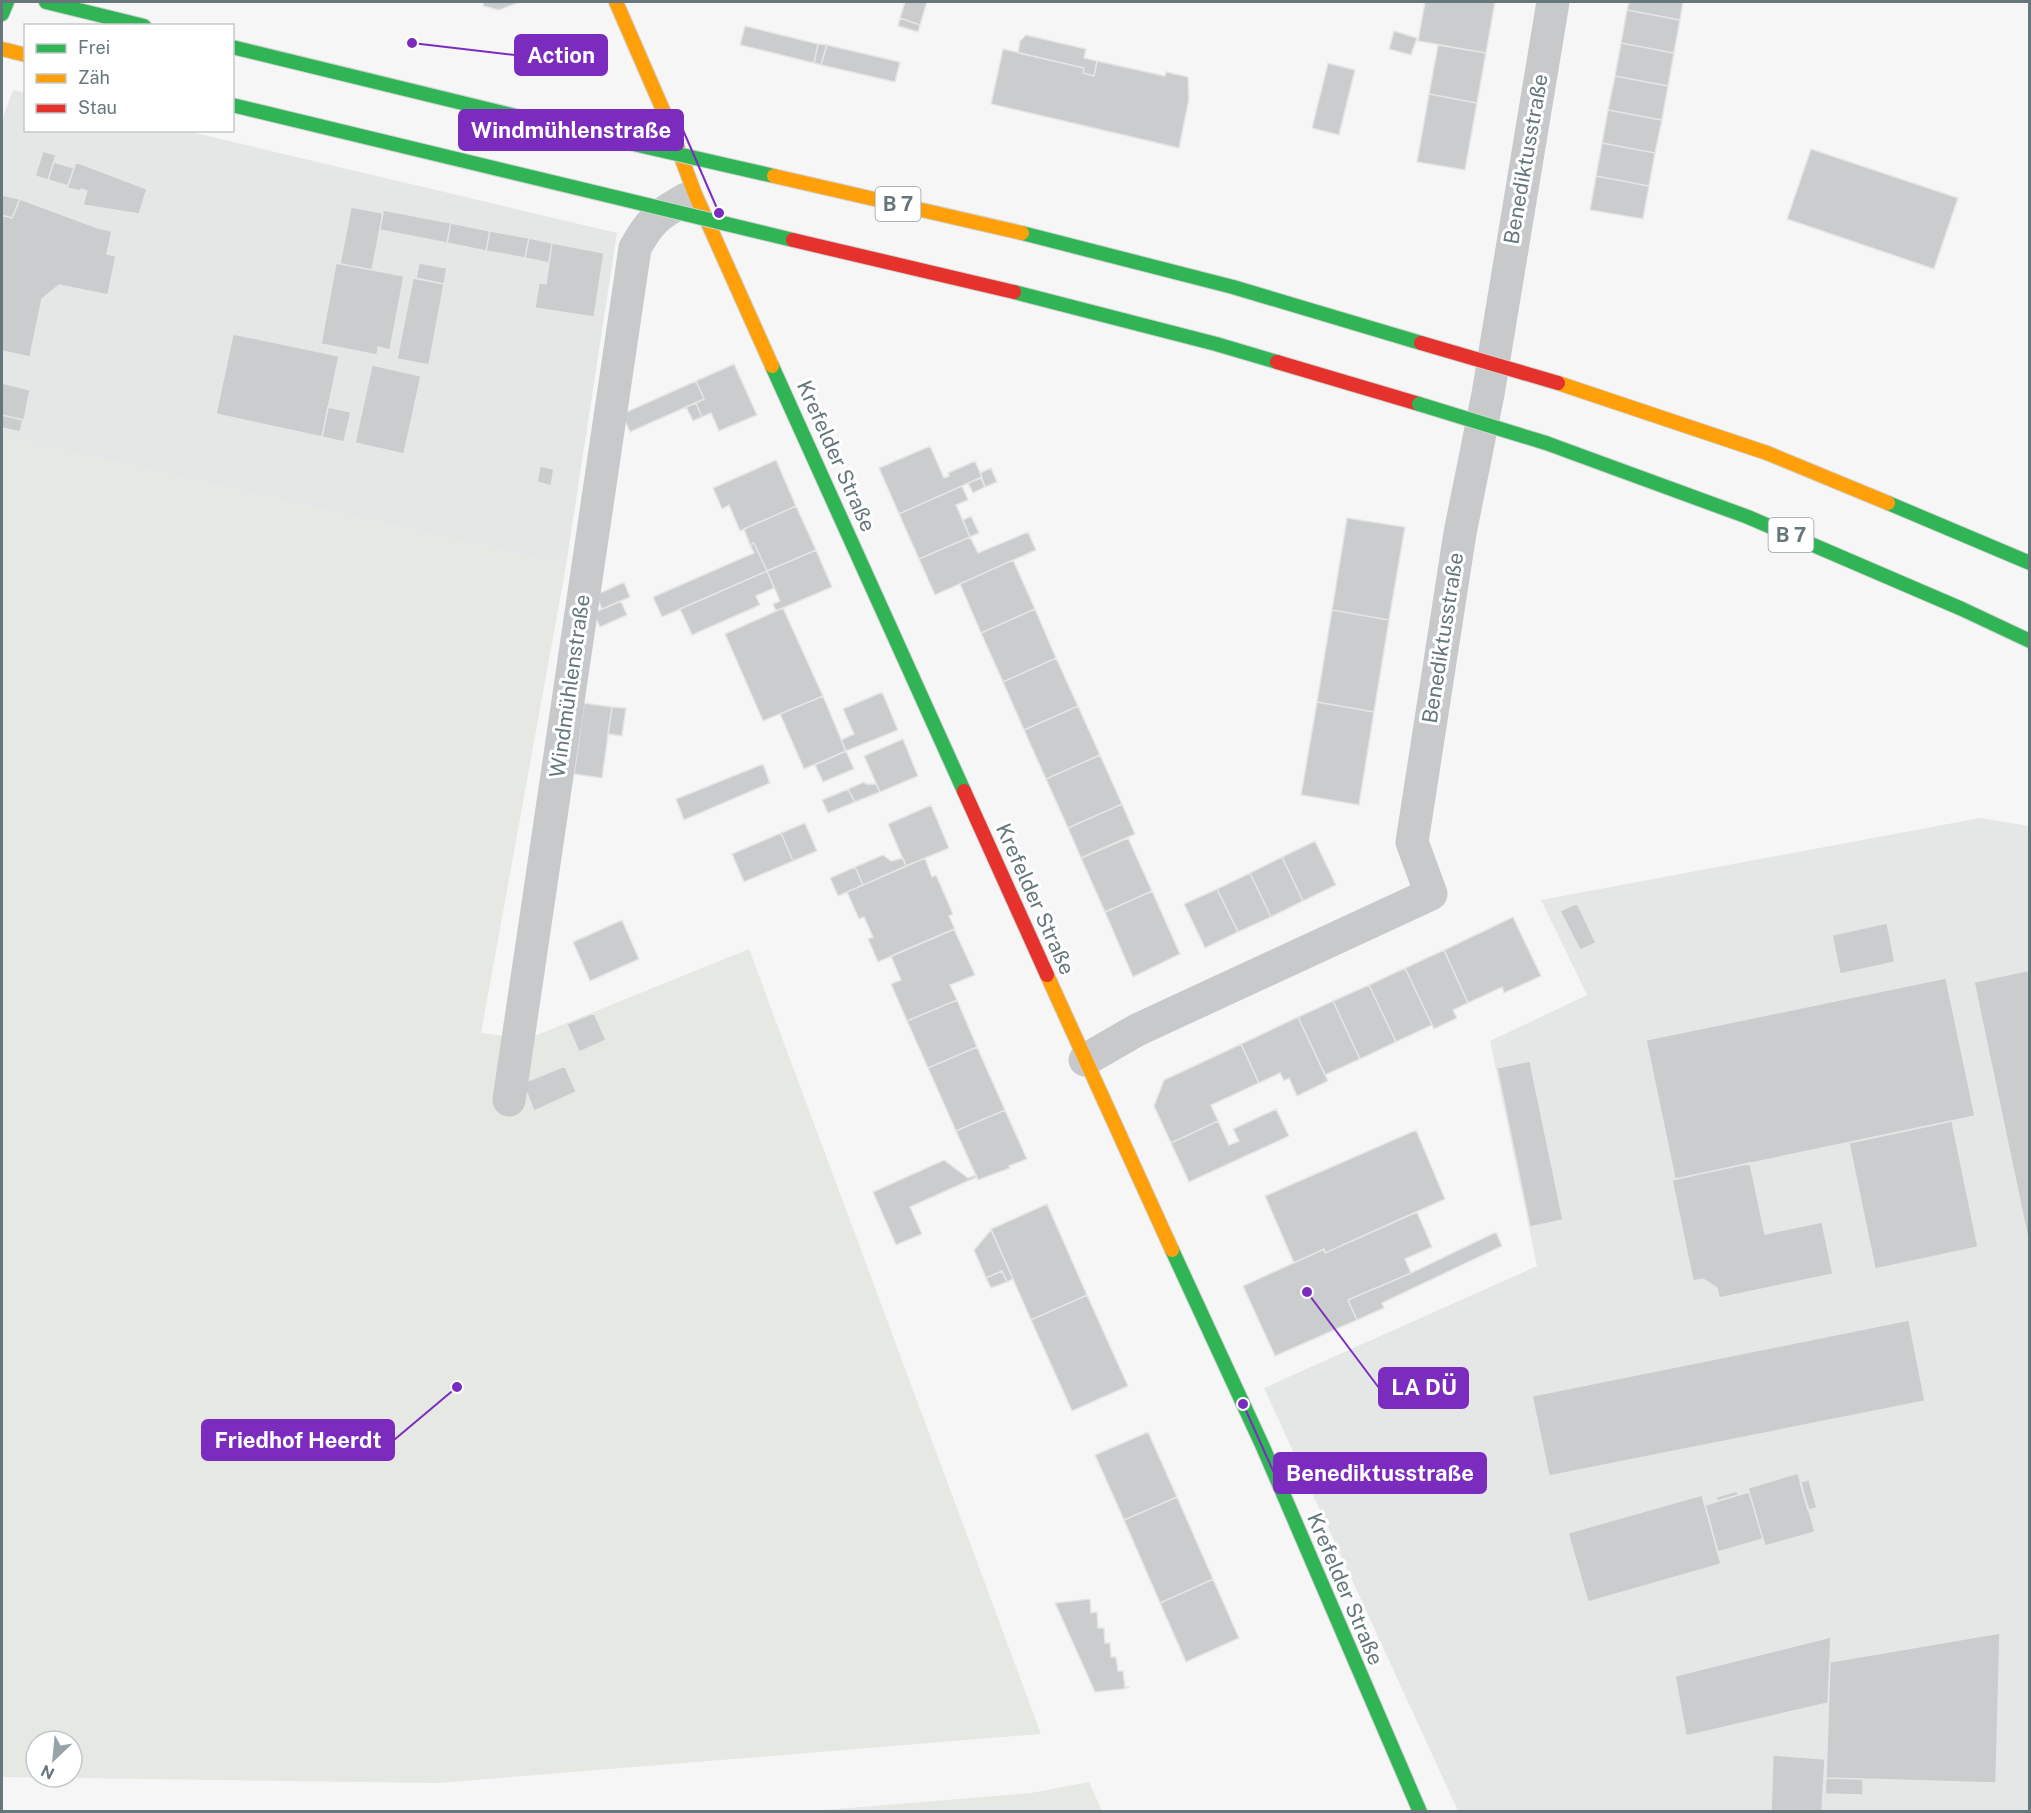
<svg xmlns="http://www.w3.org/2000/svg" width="2031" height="1813" viewBox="0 0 2031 1813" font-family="'Public Sans',sans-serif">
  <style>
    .built { fill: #e5e7e6 }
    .green { fill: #e6e8e3; fill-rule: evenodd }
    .building { fill: #cacccd; stroke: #e6e6e6; stroke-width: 1.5 }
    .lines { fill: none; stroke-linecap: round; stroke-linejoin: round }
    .fast-casing { stroke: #d1d2d3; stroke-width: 16 }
    .slow-casing { stroke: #d1d2d3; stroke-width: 16 }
    .jam-casing { stroke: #d1d2d3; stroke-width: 16 }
    .street { stroke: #c7c9ca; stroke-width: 33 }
    .fast { stroke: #30b455; stroke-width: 14 }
    .slow { stroke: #ff9f0a; stroke-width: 14 }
    .jam { stroke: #e5322d; stroke-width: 14 }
    .fast-bridge-casing { stroke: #d2d3d3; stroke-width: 16; stroke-linecap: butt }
    .slow-bridge-casing { stroke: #d2d3d3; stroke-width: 16; stroke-linecap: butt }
    .jam-bridge-casing { stroke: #d2d3d3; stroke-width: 16; stroke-linecap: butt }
    .fast-bridge { stroke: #30b455; stroke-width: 14 }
    .slow-bridge { stroke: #ff9f0a; stroke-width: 14 }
    .jam-bridge { stroke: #e5322d; stroke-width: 14 }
    .labels { text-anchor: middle; stroke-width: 6; stroke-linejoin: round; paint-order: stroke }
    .shield { fill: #fff; stroke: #94a0a3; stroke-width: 1.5 }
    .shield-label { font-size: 20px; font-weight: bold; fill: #66777c }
    .street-label { font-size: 21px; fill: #66777c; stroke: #fff }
    .leader { fill: none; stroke: #7b2cbf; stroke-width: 2 }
    .callout-dot { fill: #7b2cbf; stroke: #fff; stroke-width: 2 }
    .callout { fill: #7b2cbf; stroke: #7b2cbf; stroke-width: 2 }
    .callout-label { font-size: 22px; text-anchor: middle; font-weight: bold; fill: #fff }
  </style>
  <rect width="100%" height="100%" fill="#f6f6f6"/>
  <path class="built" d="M 13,90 L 25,93 L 26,130 L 187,131 L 617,233 L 566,566 L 2,437 L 2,120 Z
    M 1980,818 L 2029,826 L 2029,1811 L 1458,1811 L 1264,1388 L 1537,1266 L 1490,1041 L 1587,995 L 1541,900 Z"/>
  <path class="green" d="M 2,437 L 566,566 L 481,1033 L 527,1039 L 749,949 L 1041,1734 L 437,1783 L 2,1777 ZM 36,1741 L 72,1741 L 72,1777 L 36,1777 Z
    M 1089,1782 L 1102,1811 L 813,1811 L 1031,1793 Z"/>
  <path class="building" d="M 484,2 L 520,2 L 499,10 L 483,6 Z
    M 905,2 L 927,2 L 920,25 L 900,18 Z
    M 1425,2 L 1495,2 L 1486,53 L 1418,41 Z
    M 1629,2 L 1683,2 L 1680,20 L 1627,10 Z
    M 1627,10 L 1680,20 L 1674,53 L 1621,43 Z
    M 900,18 L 920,25 L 918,32 L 898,26 Z
    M 745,26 L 818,44 L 814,63 L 740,45 Z
    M 1394,31 L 1417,38 L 1411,55 L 1389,49 Z
    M 1026,35 L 1086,49 L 1084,58 L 1097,61 L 1094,76 L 1083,73 L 1084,68 L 1018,53 L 1020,41 Z
    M 1621,43 L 1674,53 L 1668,86 L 1615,76 Z
    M 818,44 L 827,45 L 821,65 L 814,63 Z
    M 827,45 L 900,62 L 895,82 L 821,65 Z
    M 1438,45 L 1486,53 L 1477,103 L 1429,94 Z
    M 1003,49 L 1084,68 L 1083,73 L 1094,76 L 1097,61 L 1165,76 L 1166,72 L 1188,77 L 1189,99 L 1179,148 L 991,104 Z
    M 1328,63 L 1355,70 L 1339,135 L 1312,128 Z
    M 1615,76 L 1668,86 L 1662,120 L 1608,110 Z
    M 1429,94 L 1477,103 L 1465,170 L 1417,162 Z
    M 1608,110 L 1662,120 L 1655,153 L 1602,143 Z
    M 1602,143 L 1655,153 L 1649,186 L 1596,176 Z
    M 1811,149 L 1958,198 L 1934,269 L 1787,219 Z
    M 43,151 L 56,155 L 48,180 L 35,176 Z
    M 54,162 L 74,168 L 68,186 L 48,180 Z
    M 76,162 L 147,189 L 139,214 L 83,205 L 87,191 L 81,189 L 80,191 L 67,188 Z
    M 1596,176 L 1649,186 L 1643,219 L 1590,210 Z
    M 2,195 L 20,199 L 12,218 L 2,215 L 2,216 Z
    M 20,199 L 98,228 L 112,231 L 107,254 L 116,256 L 108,295 L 59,285 L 42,299 L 30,357 L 2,351 L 2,215 L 12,218 Z
    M 351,207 L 383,213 L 372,270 L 340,264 Z
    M 383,210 L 451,223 L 447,243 L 380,230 Z
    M 451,223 L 490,231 L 486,251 L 447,243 Z
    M 490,231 L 529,238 L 525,258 L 486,251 Z
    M 529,238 L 552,243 L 549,263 L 525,258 Z
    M 552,243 L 604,253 L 594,317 L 535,308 L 539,283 L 546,284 Z
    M 336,263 L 404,276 L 390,350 L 378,347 L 377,355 L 321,344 Z
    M 419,263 L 447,268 L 444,284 L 416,278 Z
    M 413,278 L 444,284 L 429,365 L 397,359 Z
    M 233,334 L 339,356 L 322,437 L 216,414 Z
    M 734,364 L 757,415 L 719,431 L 711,413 L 702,417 L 696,403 L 704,399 L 696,381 Z
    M 372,365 L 421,376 L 404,454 L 355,443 Z
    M 696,381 L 704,399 L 630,432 L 622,414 Z
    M 2,383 L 30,390 L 24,420 L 2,415 Z
    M 696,403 L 702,417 L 693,421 L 686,407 Z
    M 328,407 L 351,412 L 344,442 L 322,437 Z
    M 2,415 L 23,420 L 20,432 L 2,428 Z
    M 930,446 L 944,478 L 949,476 L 948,473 L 975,461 L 982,477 L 899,514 L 879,468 Z
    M 776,460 L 796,506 L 740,531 L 729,505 L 722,509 L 713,488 Z
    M 540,466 L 554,469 L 551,486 L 537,482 Z
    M 991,468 L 997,482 L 985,487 L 980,473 Z
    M 981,478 L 985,487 L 973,493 L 968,483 Z
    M 962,486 L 968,500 L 956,505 L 970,537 L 919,559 L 899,514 Z
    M 796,506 L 816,550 L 767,571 L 754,543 L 750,545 L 744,529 Z
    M 971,516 L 979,533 L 970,537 L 963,520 Z
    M 1347,518 L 1405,527 L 1389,620 L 1332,610 Z
    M 1028,532 L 1036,550 L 935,595 L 919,559 L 970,537 L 978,553 Z
    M 754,543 L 767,571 L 662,617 L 653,597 L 754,553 L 750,545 Z
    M 816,550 L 832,587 L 776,611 L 773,604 L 780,601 L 767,571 Z
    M 1013,560 L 1035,609 L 981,633 L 960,584 Z
    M 767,571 L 774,588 L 756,596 L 760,605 L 692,635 L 680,609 Z
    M 624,582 L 630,597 L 602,609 L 596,595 Z
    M 621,601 L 627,615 L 600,627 L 593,613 Z
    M 783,608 L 823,696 L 763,721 L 725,634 Z
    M 1035,609 L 1056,658 L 1003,682 L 981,633 Z
    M 1332,610 L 1389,620 L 1374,712 L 1317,702 Z
    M 1056,658 L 1078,706 L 1024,730 L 1003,682 Z
    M 882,692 L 898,730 L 846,751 L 841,740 L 854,734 L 843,709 Z
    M 823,696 L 846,751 L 804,769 L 780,714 Z
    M 1317,702 L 1374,712 L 1359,805 L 1301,795 Z
    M 584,703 L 612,707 L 602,778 L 574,774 Z
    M 1078,706 L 1100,755 L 1046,779 L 1024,730 Z
    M 612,707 L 626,708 L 622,736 L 608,734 Z
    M 903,739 L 918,776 L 880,792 L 864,756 Z
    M 846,751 L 854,769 L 823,782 L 815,765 Z
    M 1100,755 L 1122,804 L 1068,828 L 1046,779 Z
    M 763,764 L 770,783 L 684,820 L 676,799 Z
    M 864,782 L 866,784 L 876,784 L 880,792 L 855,802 L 848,789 Z
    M 848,789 L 855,802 L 828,813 L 822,800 Z
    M 1122,804 L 1135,834 L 1081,858 L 1068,828 Z
    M 931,805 L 949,848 L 906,866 L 888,824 Z
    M 805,823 L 817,851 L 793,861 L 781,833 Z
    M 781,833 L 793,861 L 744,882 L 732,854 Z
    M 1128,838 L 1152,891 L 1105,912 L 1081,858 Z
    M 1315,841 L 1336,885 L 1303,901 L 1282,857 Z
    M 883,855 L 891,861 L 903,858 L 906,866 L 863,885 L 855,867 Z
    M 1282,857 L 1303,901 L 1271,917 L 1250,873 Z
    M 925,858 L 932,877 L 936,875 L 953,914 L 949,916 L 955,929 L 878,962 L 868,939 L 873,937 L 864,917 L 859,919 L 847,892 Z
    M 855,867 L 863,885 L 838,896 L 830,878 Z
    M 1250,873 L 1271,917 L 1238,932 L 1217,889 Z
    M 1217,889 L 1238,932 L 1205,948 L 1184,904 Z
    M 1152,891 L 1180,954 L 1133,977 L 1105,912 Z
    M 1577,903 L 1596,943 L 1580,950 L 1560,911 Z
    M 1513,917 L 1541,976 L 1504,993 L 1502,987 L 1468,1003 L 1444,950 Z
    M 622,920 L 639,959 L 590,981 L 573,942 Z
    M 1887,923 L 1895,962 L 1840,974 L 1832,935 Z
    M 954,929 L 975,975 L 950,985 L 957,1000 L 907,1021 L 891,984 L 901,980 L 891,956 Z
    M 1444,950 L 1468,1003 L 1453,1010 L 1457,1018 L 1434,1029 L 1405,968 Z
    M 1405,968 L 1432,1025 L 1396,1042 L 1369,985 Z
    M 2030,970 L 2030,1244 L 2029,1244 L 1974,982 Z
    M 1946,978 L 1975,1116 L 1675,1179 L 1646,1040 Z
    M 1369,985 L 1396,1042 L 1360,1059 L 1333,1001 Z
    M 957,1000 L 977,1047 L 928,1068 L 907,1021 Z
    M 1333,1001 L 1360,1059 L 1325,1075 L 1298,1017 Z
    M 594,1013 L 606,1040 L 579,1052 L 567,1024 Z
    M 1298,1017 L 1328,1081 L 1297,1096 L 1289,1078 L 1284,1081 L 1280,1073 L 1259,1083 L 1241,1044 Z
    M 1241,1044 L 1259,1083 L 1211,1105 L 1218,1121 L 1171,1143 L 1154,1106 L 1164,1080 Z
    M 977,1047 L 1005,1110 L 956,1131 L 928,1068 Z
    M 1530,1061 L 1563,1220 L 1530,1227 L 1497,1068 Z
    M 565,1066 L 576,1092 L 534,1111 L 523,1083 Z
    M 1276,1109 L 1289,1136 L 1189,1182 L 1171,1143 L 1218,1121 L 1229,1145 L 1239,1141 L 1233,1129 Z
    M 1005,1110 L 1027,1159 L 1009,1166 L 1010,1168 L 978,1180 L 956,1131 Z
    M 1952,1121 L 1978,1247 L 1875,1269 L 1849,1143 Z
    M 1416,1130 L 1445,1199 L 1325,1253 L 1324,1249 L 1294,1263 L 1265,1196 Z
    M 944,1160 L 968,1178 L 976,1175 L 977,1177 L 910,1207 L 922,1234 L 896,1245 L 873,1192 Z
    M 1750,1163 L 1765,1234 L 1822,1222 L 1833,1274 L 1719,1298 L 1717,1288 L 1703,1279 L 1693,1281 L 1672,1180 Z
    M 1047,1204 L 1087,1295 L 1031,1320 L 991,1229 Z
    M 1417,1212 L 1432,1247 L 1405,1259 L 1411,1273 L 1348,1300 L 1357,1320 L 1275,1356 L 1243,1286 L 1324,1249 L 1325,1253 Z
    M 991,1230 L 1013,1279 L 1007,1282 L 1002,1271 L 986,1278 L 974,1250 Z
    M 1496,1232 L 1502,1246 L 1382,1303 L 1384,1308 L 1357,1320 L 1348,1300 L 1411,1273 Z
    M 1002,1271 L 1007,1282 L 991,1288 L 986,1278 Z
    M 1087,1295 L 1128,1386 L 1072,1411 L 1031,1320 Z
    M 1909,1320 L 1925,1401 L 1549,1476 L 1532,1396 Z
    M 1148,1432 L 1177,1497 L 1124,1520 L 1095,1455 Z
    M 1798,1473 L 1815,1532 L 1765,1546 L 1748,1488 Z
    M 1809,1480 L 1817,1508 L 1808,1510 L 1800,1482 Z
    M 1737,1491 L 1738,1495 L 1717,1501 L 1716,1497 Z
    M 1749,1492 L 1763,1539 L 1718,1552 L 1705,1505 Z
    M 1702,1495 L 1721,1564 L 1588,1602 L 1568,1533 Z
    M 1177,1497 L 1213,1579 L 1160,1603 L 1124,1520 Z
    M 1213,1579 L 1239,1638 L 1186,1662 L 1160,1603 Z
    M 1090,1599 L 1091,1613 L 1097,1612 L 1098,1628 L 1104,1628 L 1105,1643 L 1110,1643 L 1111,1657 L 1116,1657 L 1118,1671 L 1123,1671 L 1125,1687 L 1130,1687 L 1123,1689 L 1095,1692 L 1055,1603 Z
    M 2000,1633 L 1996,1783 L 1826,1778 L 1830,1662 Z
    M 1831,1637 L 1828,1703 L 1686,1736 L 1675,1676 Z
    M 1773,1755 L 1825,1759 L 1822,1812 L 1771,1812 Z
    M 1826,1778 L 1863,1779 L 1863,1795 L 1825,1794 Z"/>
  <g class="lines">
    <defs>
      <path id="fast" d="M 46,2 L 144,26
        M 2,14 L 7,2
        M 1014,292 L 1216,344 L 1277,362
        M 772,366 L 964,791
        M 1546,443 L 1748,517 L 1962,609 L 2030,641
        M 1888,503 L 2030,563
        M 1172,1250 L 1263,1447 L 1420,1812"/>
      <path id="slow" d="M 616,2 L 666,117 L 695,194 L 772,366
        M 2,49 L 26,55
        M 1558,383 L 1767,453 L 1888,503
        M 1047,975 L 1172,1250"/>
      <path id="jam" d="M 1277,362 L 1419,404
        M 964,791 L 1047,975"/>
    </defs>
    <use href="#fast" class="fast-casing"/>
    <use href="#slow" class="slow-casing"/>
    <use href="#jam" class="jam-casing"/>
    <path class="street" d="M 1085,1060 L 1137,1030 L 1431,894 L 1412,842 L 1460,533 L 1488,394 L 1553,2
      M 509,1100 L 635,248 C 651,219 658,215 686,199"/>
    <use href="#fast" class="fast"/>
    <use href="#slow" class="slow"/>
    <use href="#jam" class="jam"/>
    <defs>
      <path id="fast-bridge" d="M 232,47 L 594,135 L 774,176
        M 232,105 L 793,240
        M 1022,233 L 1233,287 L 1421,343
        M 1419,404 L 1546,443"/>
      <path id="slow-bridge" d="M 774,176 L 1022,233"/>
      <path id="jam-bridge" d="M 793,240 L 1014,292
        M 1421,343 L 1558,383"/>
    </defs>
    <use href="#fast-bridge" class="fast-bridge-casing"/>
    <use href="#slow-bridge" class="slow-bridge-casing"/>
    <use href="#jam-bridge" class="jam-bridge-casing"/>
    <use href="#fast-bridge" class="fast-bridge"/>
    <use href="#slow-bridge" class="slow-bridge"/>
    <use href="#jam-bridge" class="jam-bridge"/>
  </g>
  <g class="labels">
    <g class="shield">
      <rect x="875.5" y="187" width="45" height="34" rx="4.5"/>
      <rect x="1768.5" y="518" width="45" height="34" rx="4.5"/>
    </g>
    <g class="shield-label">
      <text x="898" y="211">B 7</text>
      <text x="1791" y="542">B 7</text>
    </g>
    <g class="street-label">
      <text transform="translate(1526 159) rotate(-80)" y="7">Benediktusstraße</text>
      <text transform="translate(836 456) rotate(66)" y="7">Krefelder Straße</text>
      <text transform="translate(1443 638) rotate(-81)" y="7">Benediktusstraße</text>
      <text transform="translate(570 686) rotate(-82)" y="7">Windmühlenstraße</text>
      <text transform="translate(1035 899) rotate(66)" y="7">Krefelder Straße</text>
      <text transform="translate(1345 1589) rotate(67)" y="7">Krefelder Straße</text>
    </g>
  </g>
  <path class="leader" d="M412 43L515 55M719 213L683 130M1307 1292L1379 1388M457 1387L394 1440M1243 1404L1274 1473"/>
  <g class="callout-dot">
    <circle cx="412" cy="43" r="6"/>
    <circle cx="719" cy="213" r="6"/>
    <circle cx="1307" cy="1292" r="6"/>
    <circle cx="457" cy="1387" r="6"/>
    <circle cx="1243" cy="1404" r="6"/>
  </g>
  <g class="callout">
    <rect x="515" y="35" width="92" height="40" rx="6"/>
    <rect x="459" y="110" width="224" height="40" rx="6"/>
    <rect x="1379" y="1368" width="89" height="40" rx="6"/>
    <rect x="202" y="1420" width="192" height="40" rx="6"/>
    <rect x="1274" y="1453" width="212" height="40" rx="6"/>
  </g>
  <g class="callout-label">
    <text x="561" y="63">Action</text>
    <text x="571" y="138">Windmühlenstraße</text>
    <text x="1424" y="1395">LA DÜ</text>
    <text x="298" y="1448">Friedhof Heerdt</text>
    <text x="1380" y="1481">Benediktusstraße</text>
  </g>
  <rect width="2031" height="1813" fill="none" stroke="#66777c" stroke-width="6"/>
  <rect x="24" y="24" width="210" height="108" fill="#ffffff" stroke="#c2c9cb" stroke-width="1.5"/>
  <rect x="36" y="44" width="30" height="9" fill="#30b455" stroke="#c2c9cb" stroke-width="1.5"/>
  <text x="78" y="54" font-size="18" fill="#66777c">Frei</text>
  <rect x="36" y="74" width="30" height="9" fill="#ff9f0a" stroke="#c2c9cb" stroke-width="1.5"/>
  <text x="78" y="84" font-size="18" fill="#66777c">Zäh</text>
  <rect x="36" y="104" width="30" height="9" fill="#e5322d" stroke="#c2c9cb" stroke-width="1.5"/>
  <text x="78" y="114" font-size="18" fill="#66777c">Stau</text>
  <g transform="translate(54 1759) rotate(206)"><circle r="28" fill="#ffffff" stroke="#c2c9cb" stroke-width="1.5"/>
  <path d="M0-4.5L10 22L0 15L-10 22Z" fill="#98a3a7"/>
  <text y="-9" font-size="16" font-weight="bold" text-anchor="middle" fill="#66777c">N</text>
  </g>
</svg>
